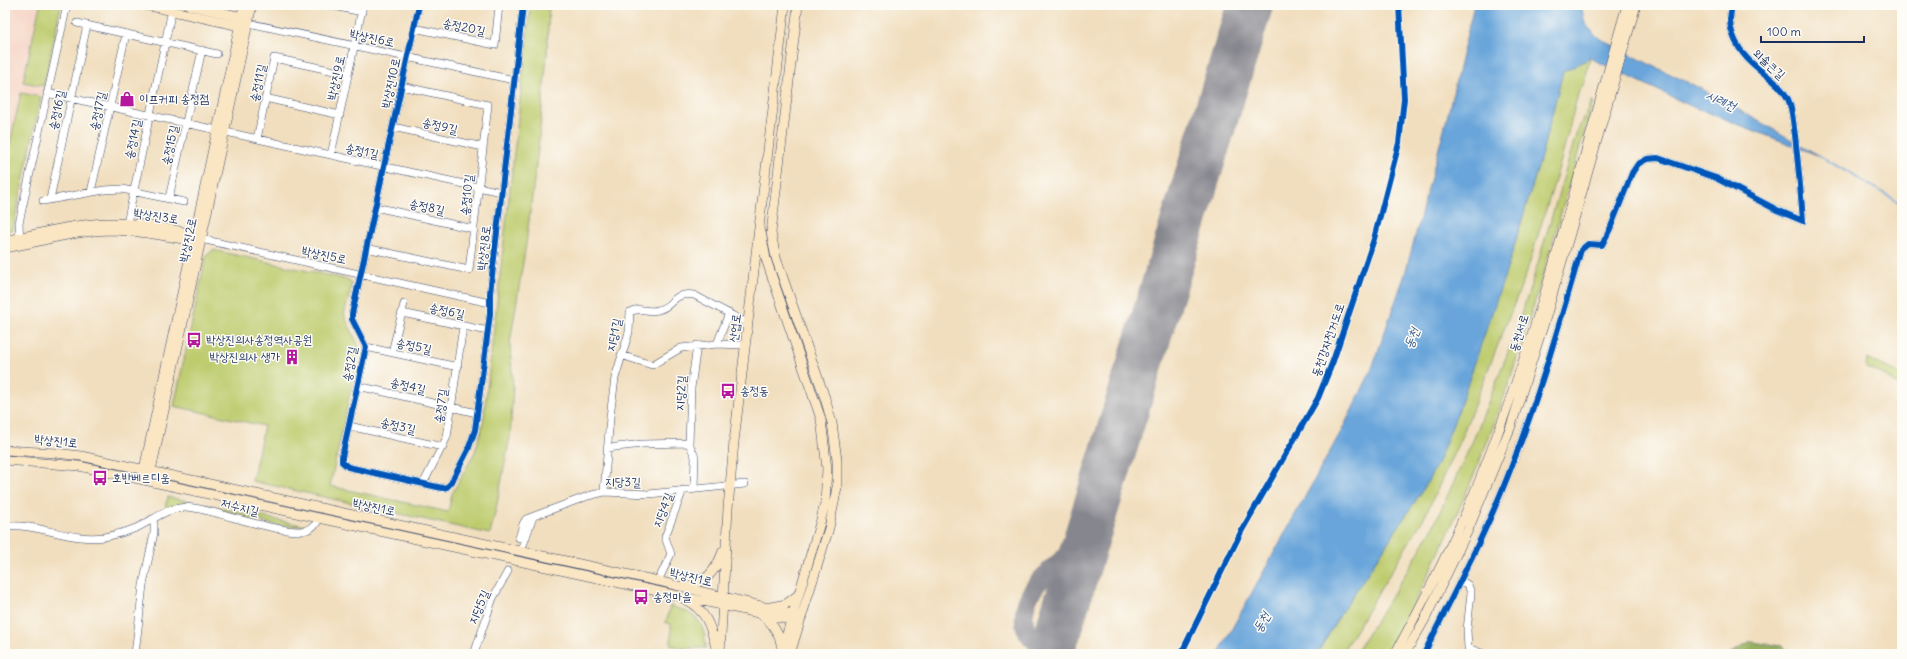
<svg xmlns="http://www.w3.org/2000/svg" width="1907" height="659" viewBox="0 0 1907 659" font-family="Delius,'Poor Story',sans-serif">
  <style>
    .built { fill: #f5d3c2 }
    .green { fill: #becc6e; stroke: #6c7e66 }
    .forest { fill: #96b061; stroke: #587060 }
    .water { fill: #69a5da; stroke: #426a9c }
    .lines { fill: none; stroke-linecap: round; stroke-linejoin: round }
    .stream { stroke: #69a5da; stroke-width: 2 }
    .taxiway { stroke: #86868e; stroke-width: 19 }
    .runway { stroke: #86868e; stroke-width: 46 }
    .street-casing { stroke: #3b496c; stroke-width: 8 }
    .secondary-casing { stroke: #3b496c; stroke-width: 10 }
    .street { stroke: #fff; stroke-width: 7 }
    .secondary { stroke: #fbe6c4; stroke-width: 9 }
    .cycleway-casing { stroke: #fdfcf7; stroke-width: 8 }
    .cycleway { stroke: #0057b8; stroke-width: 6 }
    .labels { text-anchor: middle; stroke-width: 3; stroke-linejoin: round; paint-order: stroke }
    .street-label { font-size: 12px; fill: #1b2f5e; stroke: #fdfcf7 }
    .poi-label { font-size: 12px; fill: #1b2f5e; stroke: #fdfcf7; text-anchor: start }
    .water-label { font-size: 13px; font-style: italic; fill: #365889; stroke: #fdfcf7 }
  </style>
  <rect width="100%" height="100%" fill="#fdfcf7"/>
  <filter id="ink" filterUnits="userSpaceOnUse"><feTurbulence type="fractalNoise" baseFrequency=".025" numOctaves="2"/><feDisplacementMap in="SourceGraphic" scale="8" xChannelSelector="R" yChannelSelector="G"/><feConvolveMatrix kernelMatrix="1 2 1 2 8 2 1 2 1" color-interpolation-filters="sRGB"/></filter>
  <filter id="wash" filterUnits="userSpaceOnUse"><feTurbulence type="fractalNoise" baseFrequency=".012" numOctaves="4" result="noise"/><feDisplacementMap in="SourceGraphic" scale="16" xChannelSelector="R" yChannelSelector="G"/><feGaussianBlur stdDeviation="0.9" result="paint"/><feColorMatrix in="noise" values="0 0 0 0 0 0 0 0 0 0 0 0 0 0 0 0 0 1.4 0 .05"/><feComposite in="paint" operator="in"/></filter>
  <g filter="url(#wash)">
    <rect width="100%" height="100%" fill="#f1debe"/>
    <path class="built" d="M 5,5 L 40,5 L 23,82 L 44,86 L 41,97 L 21,93 L 5,165 Z"/>
    <path class="green" d="M 40,5 L 61,5 L 44,86 L 23,82 Z
      M 531,5 L 549,5 L 547,55 L 538,149 L 526,244 L 510,343 L 513,386 L 510,437 L 496,509 L 490,534 L 252,481 L 264,426 L 174,406 L 206,256 L 213,250 L 349,280 L 352,284 L 344,315 L 360,348 L 330,486 L 448,512 L 452,494 L 475,452 L 483,424 Z
      M 1590,58 L 1584,84 L 1579,90 L 1560,164 L 1526,274 L 1463,433 L 1425,516 L 1341,654 L 1317,654 L 1343,610 L 1426,485 L 1507,269 L 1539,164 L 1563,72 Z
      M 21,93 L 41,97 L 13,229 L 5,232 L 5,165 Z
      M 1592,100 L 1593,101 C 1567,191 1542,283 1512,373 C 1480,470 1436,564 1387,654 L 1355,654 L 1416,557 L 1433,527 L 1474,438 L 1512,342 L 1534,276 L 1577,132 Z
      M 1867,359 L 1902,374 L 1902,388 L 1886,376 L 1866,368 Z
      M 168,497 L 305,526 L 281,526 L 182,504 L 165,507 Z
      M 670,606 C 696,614 704,619 706,648 L 683,648 L 671,645 L 671,624 L 664,622 L 667,619 Z"/>
    <path class="forest" d="M 1751,642 L 1782,646 L 1787,654 L 1729,654 Z"/>
    <path class="water" d="M 1474,5 L 1581,5 L 1585,24 L 1599,38 L 1649,64 L 1702,89 L 1820,156 L 1693,107 L 1590,58 L 1563,72 L 1539,164 L 1507,269 L 1459,409 L 1438,462 L 1426,485 L 1343,610 L 1317,654 L 1218,654 L 1343,428 L 1371,371 L 1405,274 L 1447,118 Z"/>
    <g class="lines">
      <path class="stream" d="M 1818,155 L 1902,204"/>
      <path class="taxiway" d="M 1079,561 C 1078,573 1076,585 1075,596 C 1073,618 1080,633 1061,649 C 1048,649 1040,646 1031,637 C 1025,631 1024,624 1024,617 C 1025,583 1058,567 1078,544 C 1085,536 1088,528 1093,518"/>
      <path class="runway" d="M 1051,654 L 1250,5"/>
    </g>
  </g>
  <g filter="url(#ink)">
    <g class="lines">
      <defs>
        <path id="street" d="M 329,5 L 362,12
          M 419,5 L 352,314 L 352,319 L 366,347 L 342,457 L 342,462 L 348,467 L 442,488 L 447,487 L 451,483 L 468,450 L 475,430 L 490,314 L 490,293 L 523,5
          M 77,23 L 217,54
          M 248,23 L 514,80
          M 414,28 L 495,45 L 499,5
          M 47,93 L 501,192
          M 265,98 L 340,115
          M 393,127 L 483,147
          M 257,139 L 274,58 L 348,74
          M 331,155 L 363,5
          M 91,192 L 126,34
          M 169,198 L 202,50
          M 50,199 L 87,25
          M 43,201 L 104,190 L 122,189 L 184,202
          M 375,207 L 474,229
          M 126,228 L 173,5
          M 201,239 L 490,303
          M 20,243 L 19,223 L 67,5
          M 366,248 L 469,270 L 488,105 L 401,86
          M 402,313 L 488,331
          M 717,344 L 729,313
          M 366,347 L 458,367
          M 392,352 L 404,304
          M 621,355 L 652,365 L 681,348 L 717,344 L 745,345
          M 358,386 L 477,413
          M 349,426 L 443,447
          M 689,443 L 695,457 L 694,489
          M 607,448 L 643,444 L 689,443 L 691,388 L 697,345
          M 423,484 L 447,437 L 463,326
          M 604,492 L 610,417 L 615,378 L 629,332 L 630,312 C 638,306 649,313 658,310 C 675,306 671,292 694,295 L 747,323
          M 5,526 C 39,523 70,542 104,537 C 114,535 126,532 136,528 C 156,519 170,504 194,508 C 221,512 285,536 307,530 C 313,528 317,523 320,518
          M 519,538 L 523,524 L 526,519 L 588,496 L 604,492 L 649,494 L 745,484
          M 521,551 L 533,517
          M 1460,580 L 1468,585 L 1471,593 L 1467,630 L 1468,648 L 1484,654
          M 658,581 L 671,554 L 665,537 L 683,490
          M 135,654 L 143,585 L 154,533 L 154,524 L 152,519
          M 474,654 L 493,598 L 508,571
          M 1424,654 C 1453,594 1485,535 1509,473 C 1538,400 1559,325 1581,250 L 1588,244 L 1602,245 L 1610,229 L 1632,173 L 1638,164 L 1647,159 L 1658,158 L 1716,178 L 1777,210 L 1803,221 C 1801,192 1798,164 1795,135 C 1793,124 1793,110 1788,99 C 1776,74 1745,69 1733,35 C 1729,25 1729,15 1733,5"/>
        <path id="secondary" d="M 146,5 L 240,26 L 245,24
          M 189,5 L 242,17 L 246,20
          M 761,232 L 766,259 L 821,419 L 827,469 L 825,503 L 820,523 L 781,654
          M 5,241 C 38,234 73,224 107,223 C 137,222 166,228 195,234 L 198,237
          M 5,248 C 39,242 74,231 108,230 C 137,230 165,236 193,241 L 198,240
          M 5,450 L 56,453 L 81,456 L 658,581 L 802,616
          M 5,460 L 79,466 L 800,622
          M 143,474 L 244,5
          M 150,475 L 252,5
          M 683,586 C 705,585 716,571 723,551
          M 684,599 C 708,611 711,628 717,652
          M 771,607 L 786,604 L 798,595
          M 760,614 C 772,621 781,636 782,650
          M 720,654 L 728,508 L 734,442 L 785,5
          M 790,654 L 829,528 L 837,487 L 837,460 L 832,423 L 825,398 L 776,258 L 771,233 L 798,5
          M 1395,654 C 1426,597 1456,539 1480,479 C 1542,326 1581,164 1627,5
          M 1405,654 L 1425,619 L 1468,530 L 1511,426 L 1545,320 L 1636,5"/>
      </defs>
      <use href="#street" class="street-casing"/>
      <use href="#secondary" class="secondary-casing"/>
      <use href="#street" class="street"/>
      <use href="#secondary" class="secondary"/>
      <defs>
        <path id="cycleway" d="M 419,5 L 352,314 L 352,319 L 366,347 L 342,457 L 342,462 L 348,467 L 442,488 L 447,487 L 451,483 L 468,450 L 475,430 L 490,314 L 490,293 L 523,5
          M 1181,654 L 1242,530 L 1318,398 L 1333,361 L 1374,239 L 1399,143 L 1404,99 L 1399,5
          M 1424,654 C 1453,594 1485,535 1509,473 C 1538,400 1559,325 1581,250 L 1588,244 L 1602,245 L 1610,229 L 1632,173 L 1638,164 L 1647,159 L 1658,158 L 1716,178 L 1777,210 L 1803,221 C 1801,192 1798,164 1795,135 C 1793,124 1793,110 1788,99 C 1776,74 1745,69 1733,35 C 1729,25 1729,15 1733,5"/>
      </defs>
      <use href="#cycleway" class="cycleway-casing"/>
      <use href="#cycleway" class="cycleway"/>
    </g>
  </g>
  <defs>
    <symbol id="shop-bare" viewBox="-9 -9 18 18"><path d="M-5-2.5h2.3a2.7 3.5 0 0 1 5.4 0H5L5.5 6h-11ZM-1.5-2.5h3a1.5 2.3 0 0 0-3 0Z" fill="#b5179e" stroke="#fdfcf7" stroke-width="2.5" paint-order="stroke"/></symbol>
    <symbol id="bus-bare" viewBox="-9 -9 18 18"><path d="M-5-6H5V4H4V6H2V4H-2V6H-4V4H-5ZM-3.5-4V0h7V-4ZM-3.5 1.2v1.5H-2V1.2ZM2 1.2v1.5H3.5V1.2Z" fill="#b5179e" stroke="#fdfcf7" stroke-width="2.5" paint-order="stroke"/></symbol>
    <symbol id="building-bare" viewBox="-9 -9 18 18"><path d="M-4-6H4V6H1V3H-1V6H-4ZM-2.5-4.3h1.7v1.8h-1.7ZM.8-4.3h1.7v1.8H.8ZM-2.5-1h1.7V.8h-1.7ZM.8-1h1.7V.8H.8Z" fill="#b5179e" stroke="#fdfcf7" stroke-width="2.5" paint-order="stroke"/></symbol>
  </defs>
  <g fill-rule="evenodd">
    <use href="#shop-bare" x="116" y="88" width="22" height="22"/>
    <use href="#bus-bare" x="183" y="329" width="22" height="22"/>
    <use href="#building-bare" x="281" y="346" width="22" height="22"/>
    <use href="#bus-bare" x="717" y="380" width="22" height="22"/>
    <use href="#bus-bare" x="89" y="467" width="22" height="22"/>
    <use href="#bus-bare" x="630" y="586" width="22" height="22"/>
  </g>
  <g class="labels">
    <g class="street-label">
      <text transform="translate(464 27) rotate(12)" y="4">송정20길</text>
      <text transform="translate(372 38) rotate(12)" y="4">박상진6로</text>
      <text transform="translate(1769 64) rotate(42)" y="4">외솔큰길</text>
      <text transform="translate(336 78) rotate(-78)" y="4">박상진9로</text>
      <text transform="translate(258 83) rotate(-78)" y="4">송정11길</text>
      <text transform="translate(391 83) rotate(-78)" y="4">박상진10로</text>
      <text transform="translate(57 110) rotate(-78)" y="4">송정16길</text>
      <text transform="translate(98 111) rotate(-78)" y="4">송정17길</text>
      <text transform="translate(440 126) rotate(13)" y="4">송정9길</text>
      <text transform="translate(133 139) rotate(-78)" y="4">송정14길</text>
      <text transform="translate(170 145) rotate(-78)" y="4">송정15길</text>
      <text transform="translate(362 151) rotate(12)" y="4">송정1길</text>
      <text transform="translate(467 195) rotate(-84)" y="4">송정10길</text>
      <text transform="translate(427 207) rotate(12)" y="4">송정8길</text>
      <text transform="translate(156 216) rotate(9)" y="4">박상진3로</text>
      <text transform="translate(188 240) rotate(-78)" y="4">박상진2로</text>
      <text transform="translate(484 248) rotate(-83)" y="4">박상진8로</text>
      <text transform="translate(324 255) rotate(12)" y="4">박상진5로</text>
      <text transform="translate(447 311) rotate(12)" y="4">송정6길</text>
      <text transform="translate(735 328) rotate(-83)" y="4">산업로</text>
      <text transform="translate(1519 333) rotate(-73)" y="4">동천서로</text>
      <text transform="translate(614 335) rotate(-78)" y="4">지당1길</text>
      <text transform="translate(1328 340) rotate(-71)" y="4">동천강자전거도로</text>
      <text transform="translate(414 346) rotate(12)" y="4">송정5길</text>
      <text transform="translate(350 364) rotate(-80)" y="4">송정2길</text>
      <text transform="translate(408 386) rotate(13)" y="4">송정4길</text>
      <text transform="translate(681 393) rotate(-86)" y="4">지당2길</text>
      <text transform="translate(441 406) rotate(-82)" y="4">송정7길</text>
      <text transform="translate(398 426) rotate(13)" y="4">송정3길</text>
      <text transform="translate(56 441) rotate(6)" y="4">박상진1로</text>
      <text transform="translate(623 482) rotate(1)" y="4">지당3길</text>
      <text transform="translate(240 507) rotate(14)" y="4">저수지길</text>
      <text transform="translate(374 507) rotate(12)" y="4">박상진1로</text>
      <text transform="translate(663 510) rotate(-69)" y="4">지당4길</text>
      <text transform="translate(691 577) rotate(14)" y="4">박상진1로</text>
      <text transform="translate(479 607) rotate(-67)" y="4">지당5길</text>
    </g>
    <g class="poi-label">
      <text x="139" y="103">이프커피 송정점</text>
      <text x="206" y="344">박상진의사송정역사공원</text>
      <text x="280" y="361" text-anchor="end">박상진의사 생가</text>
      <text x="740" y="395">송정동</text>
      <text x="112" y="482">호반베르디움</text>
      <text x="653" y="601">송정마을</text>
    </g>
    <g class="water-label">
      <text transform="translate(1721 100) rotate(25)" y="5">시례천</text>
      <text transform="translate(1411 338) rotate(-68)" y="5">동천</text>
      <text transform="translate(1261 622) rotate(-59)" y="5">동천</text>
    </g>
  </g>
  <rect width="1907" height="659" fill="none" stroke="#fdfcf7" stroke-width="20"/>
  <path d="M1761 36v6h103v-6" fill="none" stroke="#1b2f5e" stroke-width="2"/>
  <text x="1767" y="36" font-size="12" fill="#1b2f5e" stroke="#fdfcf7" stroke-width="3" paint-order="stroke">100 m</text>
</svg>
